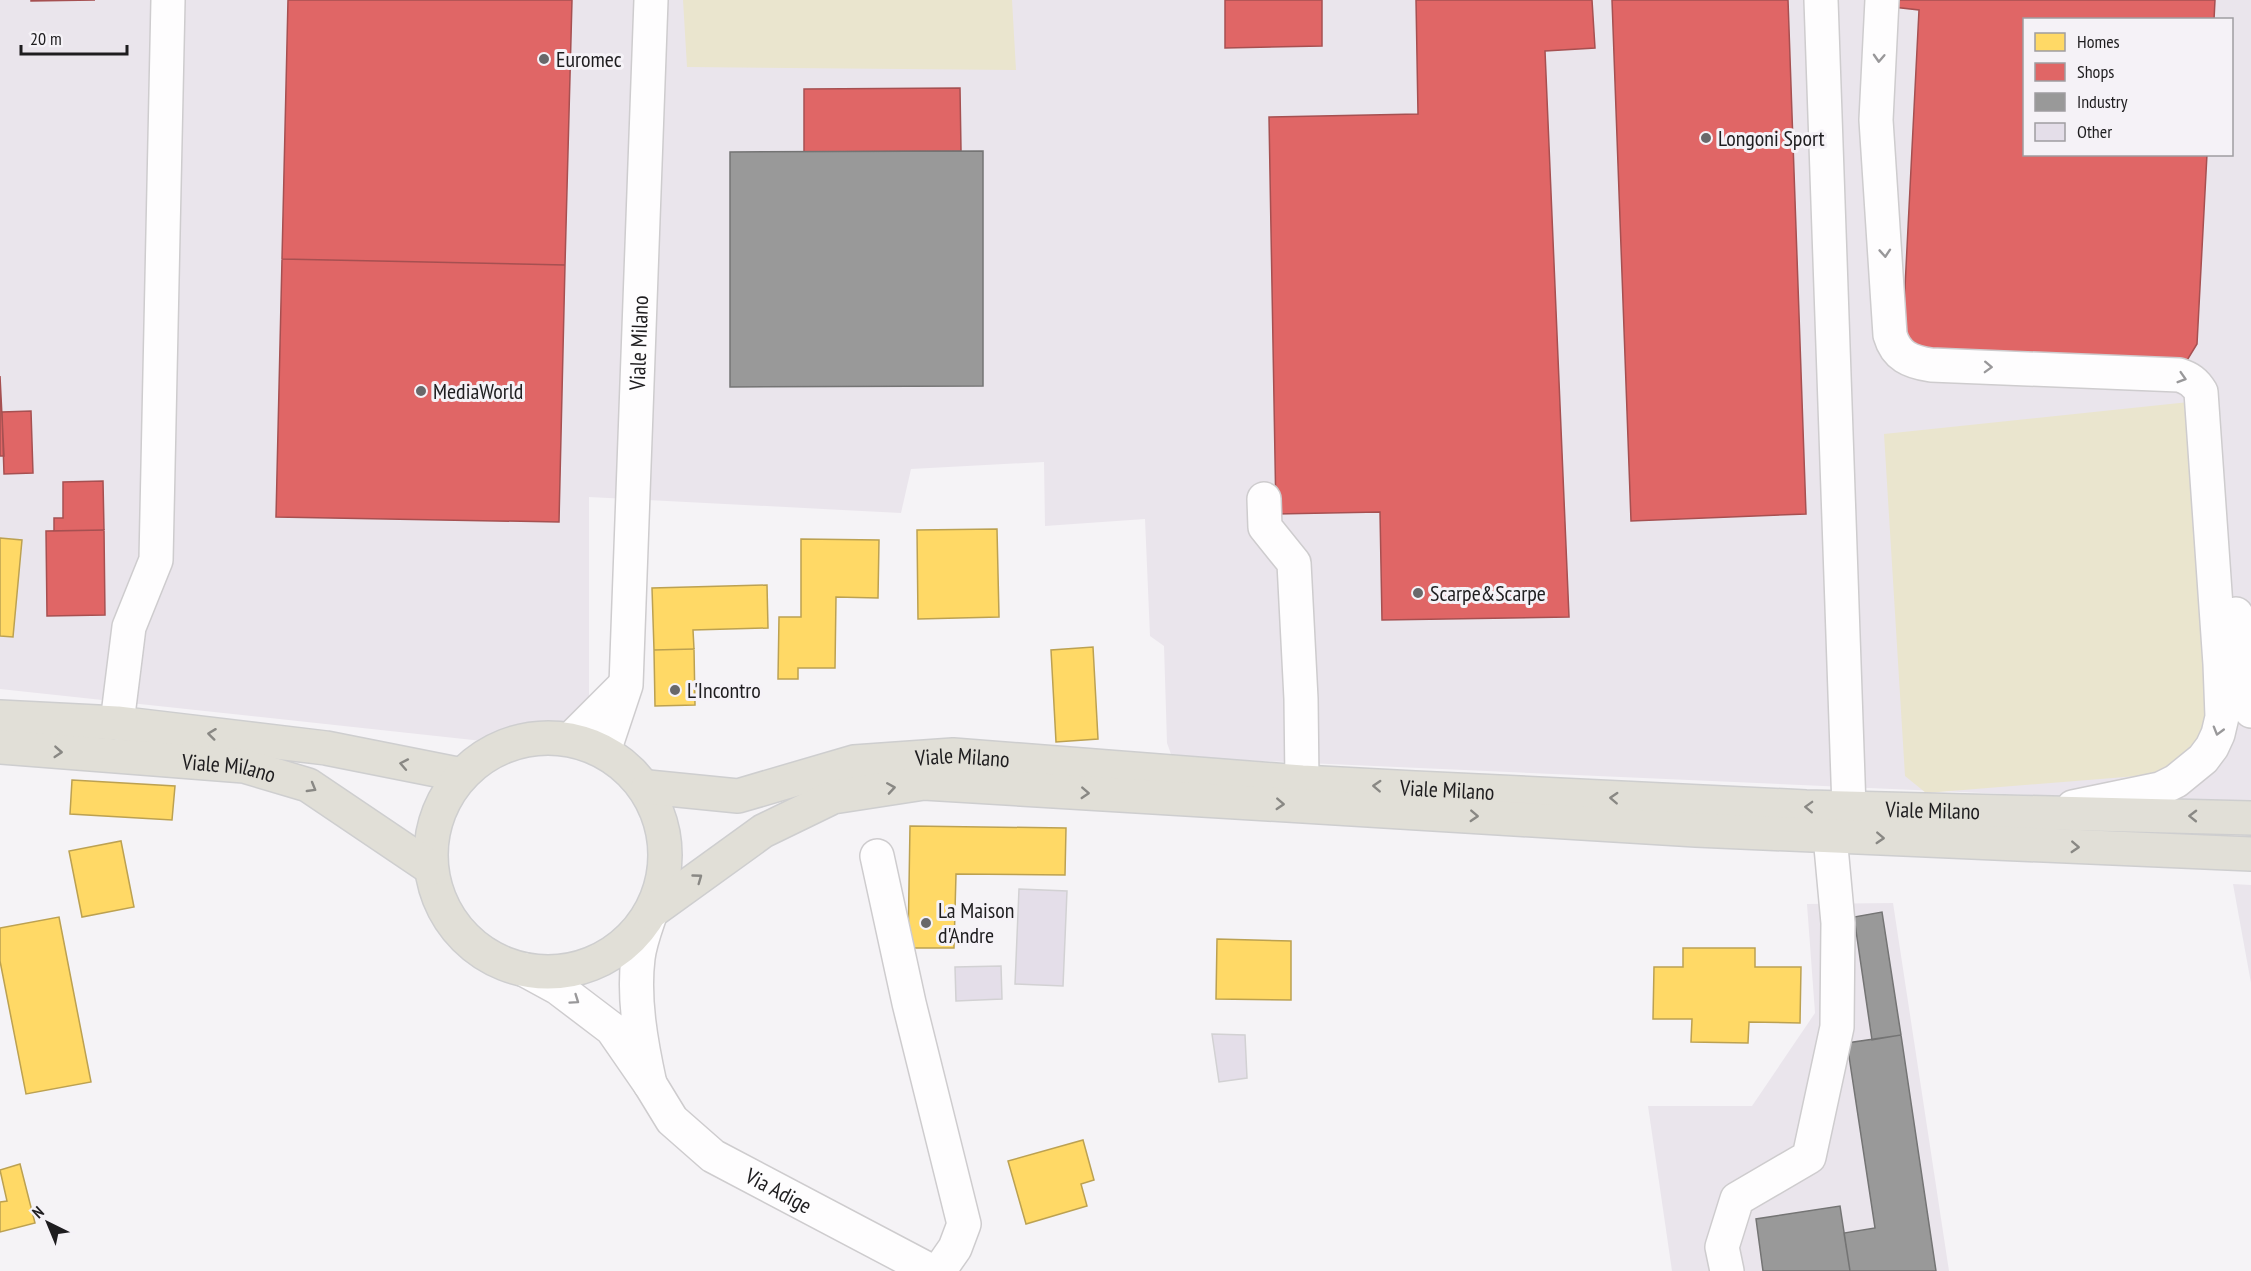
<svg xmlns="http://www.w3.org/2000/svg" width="2251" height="1271" viewBox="0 0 2251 1271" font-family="'PT Sans Narrow',sans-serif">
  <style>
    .built { fill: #eae5ec; fill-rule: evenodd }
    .green { fill: #eae5ce }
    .homes { fill: #ffd966; stroke: #bca151; stroke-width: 1.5 }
    .shops { fill: #e06666; stroke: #a65051; stroke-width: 1.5 }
    .industry { fill: #999; stroke: #747474; stroke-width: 1.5 }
    .building { fill: #e4dee9; stroke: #d2d1d3; stroke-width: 1.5 }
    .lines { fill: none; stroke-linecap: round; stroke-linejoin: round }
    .minor-casing { stroke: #ceccce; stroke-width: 36 }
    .major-casing { stroke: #cececf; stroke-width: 36 }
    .minor { stroke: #fefdfe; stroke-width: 33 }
    .major { stroke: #e1dfd7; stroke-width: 33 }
    .oneway { stroke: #99989a }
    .oneway2 { stroke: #898884 }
    .poi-dot { fill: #69686a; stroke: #f5f2f7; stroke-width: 2 }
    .labels { text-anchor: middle; stroke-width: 6; stroke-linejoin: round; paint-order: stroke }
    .poi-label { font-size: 22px; fill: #1e1d1f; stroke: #f5f2f7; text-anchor: start }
    .street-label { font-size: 22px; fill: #1e1d1f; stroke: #f5f2f7 }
  </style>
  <rect width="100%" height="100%" fill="#f5f3f6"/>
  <path class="built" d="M 0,0 L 2251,0 L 2251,805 L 1172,757 L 1167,743 L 1164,646 L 1150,636 L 1145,519 L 1045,526 L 1044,462 L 911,469 L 901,513 L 589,497 L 589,713 L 520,745 L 0,689 ZM 2024,20 L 2232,20 L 2232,154 L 2024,154 Z
    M 2233,884 L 2251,885 L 2251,983 Z
    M 1893,903 L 1949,1271 L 1672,1271 L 1648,1106 L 1752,1106 L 1815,1013 L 1807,904 Z"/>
  <path class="green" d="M 683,0 L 1012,0 L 1016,70 L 687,67 Z
    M 2189,402 L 2208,713 C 2205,722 2203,732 2198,740 C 2189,758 2168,770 2150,775 L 1926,793 L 1905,776 L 1884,434 Z"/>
  <path class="homes" d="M 997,529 L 999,617 L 918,619 L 917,530 Z
    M 0,538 L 22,540 L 13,637 L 0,636 Z
    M 801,539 L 879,540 L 878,598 L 836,597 L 835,668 L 798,668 L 798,679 L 778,679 L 779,617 L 801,617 Z
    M 767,585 L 768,628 L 693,630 L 694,649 L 654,650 L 652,588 Z
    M 1093,647 L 1098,739 L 1056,742 L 1051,650 Z
    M 694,649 L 695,705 L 655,706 L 654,650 Z
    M 72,780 L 175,786 L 172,820 L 70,814 Z
    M 910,826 L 1066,828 L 1065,875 L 956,874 L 954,948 L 908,948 Z
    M 121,841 L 134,907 L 82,917 L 69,851 Z
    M 59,917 L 91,1082 L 26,1094 L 0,961 L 0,928 Z
    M 1217,939 L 1291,941 L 1291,1000 L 1216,999 Z
    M 1683,948 L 1755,948 L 1755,967 L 1801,967 L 1800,1023 L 1749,1022 L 1748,1043 L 1691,1042 L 1692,1019 L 1653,1019 L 1654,967 L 1683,967 Z
    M 1083,1140 L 1094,1180 L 1081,1184 L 1087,1206 L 1026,1224 L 1008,1161 Z
    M 20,1164 L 35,1223 L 0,1232 L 0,1202 L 7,1201 L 0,1170 Z"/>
  <path class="shops" d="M 31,0 L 95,0 L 31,1 Z
    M 288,0 L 572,0 L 565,265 L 282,259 Z
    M 1225,0 L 1322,0 L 1322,46 L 1225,48 Z
    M 1416,0 L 1592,0 L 1595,48 L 1545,51 L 1569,617 L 1382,620 L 1380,512 L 1276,514 L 1269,117 L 1418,114 Z
    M 1612,0 L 1788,0 L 1806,514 L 1631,521 Z
    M 1893,0 L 2215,0 L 2214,20 L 2024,20 L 2024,154 L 2207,154 L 2197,344 L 2186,362 L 1922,351 L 1912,346 L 1903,327 L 1919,10 L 1893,7 Z
    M 960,88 L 961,151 L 804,152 L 804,89 Z
    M 282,259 L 565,265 L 559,522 L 276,517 Z
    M 0,376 L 4,456 L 0,456 Z
    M 31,411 L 33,473 L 4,474 L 2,412 Z
    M 103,481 L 104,530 L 54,531 L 54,518 L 63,518 L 63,482 Z
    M 104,530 L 105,615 L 47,616 L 46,531 Z"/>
  <path class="industry" d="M 983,151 L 983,386 L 730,387 L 730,152 Z
    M 1882,912 L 1901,1035 L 1872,1040 L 1854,917 Z
    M 1901,1035 L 1936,1271 L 1850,1271 L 1844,1233 L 1875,1228 L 1847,1043 Z
    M 1840,1206 L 1850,1271 L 1763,1271 L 1756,1219 Z"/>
  <path class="building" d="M 1019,889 L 1067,891 L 1063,986 L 1015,984 Z
    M 1001,966 L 1002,999 L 956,1001 L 955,967 Z
    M 1212,1034 L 1245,1035 L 1247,1078 L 1219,1082 Z"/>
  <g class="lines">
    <defs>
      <g id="minor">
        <path d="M 1821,0 L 1849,808"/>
        <path d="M 1882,0 L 1876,120 L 1890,335 C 1896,356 1910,362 1931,365 L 2179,375 C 2189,378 2195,382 2201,392 L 2220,664 L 2222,717 L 2218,734 L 2212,747 L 2203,759 L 2176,781 L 2160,789 L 2073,807"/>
        <path d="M 1264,499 L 1265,527 L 1294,563 L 1301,699 L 1302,782"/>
        <path d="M 2236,614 L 2251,711"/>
        <path d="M 117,723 L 129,627 L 156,560 L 168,0"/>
        <path d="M 571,739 L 622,688"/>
        <path id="s1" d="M 604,751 L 626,685 L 651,0"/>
        <path d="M 877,856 L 909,1003 L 964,1224 L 955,1248 L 939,1271"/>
        <path d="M 525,970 L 558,988 L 612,1029 L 650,1084 C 641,1043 633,999 638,958 C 640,942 646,927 651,912"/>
        <path id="s2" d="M 650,1084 L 672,1120 L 713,1156 L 931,1271"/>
        <path d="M 1727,1271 L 1722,1247 L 1737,1199 L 1809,1157 L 1837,1027 L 1838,923 L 1830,836"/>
      </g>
      <g id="major">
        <path d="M 0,717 L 117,723 L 326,748 L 462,775"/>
        <circle cx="548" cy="855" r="117"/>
        <path id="s3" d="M 0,747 L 244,766 L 308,785 L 431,868"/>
        <path id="s4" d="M 648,787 L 738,796 L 854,762 L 953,755 L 1302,782 L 1415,788 L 1806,807 L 2251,818"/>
        <path d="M 651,912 L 763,831 L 833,797 L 924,783 L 1696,830 L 2251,854"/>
      </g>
    </defs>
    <use href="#minor" class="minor-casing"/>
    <use href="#major" class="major-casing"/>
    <use href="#minor" class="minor"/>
    <use href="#major" class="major"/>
  </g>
  <defs><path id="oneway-chevron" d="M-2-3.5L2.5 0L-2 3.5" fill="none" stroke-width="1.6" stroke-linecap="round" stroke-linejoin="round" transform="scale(1.5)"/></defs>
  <g class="oneway">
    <use href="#oneway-chevron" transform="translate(1879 58) rotate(93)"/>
    <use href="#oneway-chevron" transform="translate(1885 253) rotate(86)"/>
    <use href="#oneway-chevron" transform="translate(1988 367) rotate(2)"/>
    <use href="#oneway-chevron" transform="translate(2182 378) rotate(17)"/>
    <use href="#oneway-chevron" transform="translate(2218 731) rotate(106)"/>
    <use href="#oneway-chevron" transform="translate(575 1000) rotate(35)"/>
  </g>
  <g class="oneway2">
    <use href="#oneway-chevron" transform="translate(212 734) rotate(-173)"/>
    <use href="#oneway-chevron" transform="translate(58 752) rotate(4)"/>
    <use href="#oneway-chevron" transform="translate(404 764) rotate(-169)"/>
    <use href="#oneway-chevron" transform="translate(1377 786) rotate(-177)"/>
    <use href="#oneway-chevron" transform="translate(312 788) rotate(30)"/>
    <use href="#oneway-chevron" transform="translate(891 788) rotate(-9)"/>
    <use href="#oneway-chevron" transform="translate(1085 793) rotate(3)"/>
    <use href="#oneway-chevron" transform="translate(1614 798) rotate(-177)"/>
    <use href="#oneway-chevron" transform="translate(1280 804) rotate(3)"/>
    <use href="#oneway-chevron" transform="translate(1809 807) rotate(-178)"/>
    <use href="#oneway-chevron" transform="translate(1474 816) rotate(3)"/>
    <use href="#oneway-chevron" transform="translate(2193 816) rotate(-179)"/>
    <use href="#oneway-chevron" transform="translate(1880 838) rotate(3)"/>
    <use href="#oneway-chevron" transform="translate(2075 847) rotate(3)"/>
    <use href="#oneway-chevron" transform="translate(698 878) rotate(-36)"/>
  </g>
  <g class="poi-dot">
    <circle cx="544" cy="59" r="6"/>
    <circle cx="1706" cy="138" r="6"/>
    <circle cx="421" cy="391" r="6"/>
    <circle cx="1418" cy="593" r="6"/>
    <circle cx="675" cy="690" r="6"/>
    <circle cx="926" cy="923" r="6"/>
  </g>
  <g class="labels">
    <g class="poi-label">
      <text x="556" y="67">Euromec</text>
      <text x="1718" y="146">Longoni Sport</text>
      <text x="433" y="399">MediaWorld</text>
      <text x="1430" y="601">Scarpe&amp;Scarpe</text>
      <text x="687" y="698">L'Incontro</text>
      <text x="938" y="918">La Maison<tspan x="938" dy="25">d'Andre</tspan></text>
    </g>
    <g class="street-label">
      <text dy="8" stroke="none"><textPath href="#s1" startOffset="412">Viale Milano</textPath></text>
      <text dy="8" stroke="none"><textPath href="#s4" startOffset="320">Viale Milano</textPath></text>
      <text dy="8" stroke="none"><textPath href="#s3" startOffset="230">Viale Milano</textPath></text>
      <text dy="8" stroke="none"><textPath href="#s4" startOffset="806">Viale Milano</textPath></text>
      <text dy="8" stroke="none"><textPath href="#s4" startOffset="1292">Viale Milano</textPath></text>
      <text dy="8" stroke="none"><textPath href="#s2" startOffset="171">Via Adige</textPath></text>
    </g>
  </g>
  <rect x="2023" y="18" width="210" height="138" fill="#f5f2f7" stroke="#9f9da1" stroke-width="1.5"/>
  <rect x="2035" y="33" width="30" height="18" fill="#ffd966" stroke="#9f9da1" stroke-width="1.5"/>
  <text x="2077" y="48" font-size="18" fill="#1e1d1f">Homes</text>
  <rect x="2035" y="63" width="30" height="18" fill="#e06666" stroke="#9f9da1" stroke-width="1.5"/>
  <text x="2077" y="78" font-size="18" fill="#1e1d1f">Shops</text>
  <rect x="2035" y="93" width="30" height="18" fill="#999999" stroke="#9f9da1" stroke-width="1.5"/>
  <text x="2077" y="108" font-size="18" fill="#1e1d1f">Industry</text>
  <rect x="2035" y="123" width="30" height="18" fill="#e4dee9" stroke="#9f9da1" stroke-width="1.5"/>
  <text x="2077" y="138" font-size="18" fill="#1e1d1f">Other</text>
  <g transform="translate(48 1223) rotate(317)" stroke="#f5f2f7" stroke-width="4.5" paint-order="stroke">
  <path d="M0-4.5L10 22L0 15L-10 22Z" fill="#1e1d1f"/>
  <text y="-9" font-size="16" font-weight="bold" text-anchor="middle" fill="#1e1d1f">N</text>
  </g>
  <path d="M21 45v9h106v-9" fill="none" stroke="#1e1d1f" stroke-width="3"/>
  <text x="30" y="45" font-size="18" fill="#1e1d1f" stroke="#f5f2f7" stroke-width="4.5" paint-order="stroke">20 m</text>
</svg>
